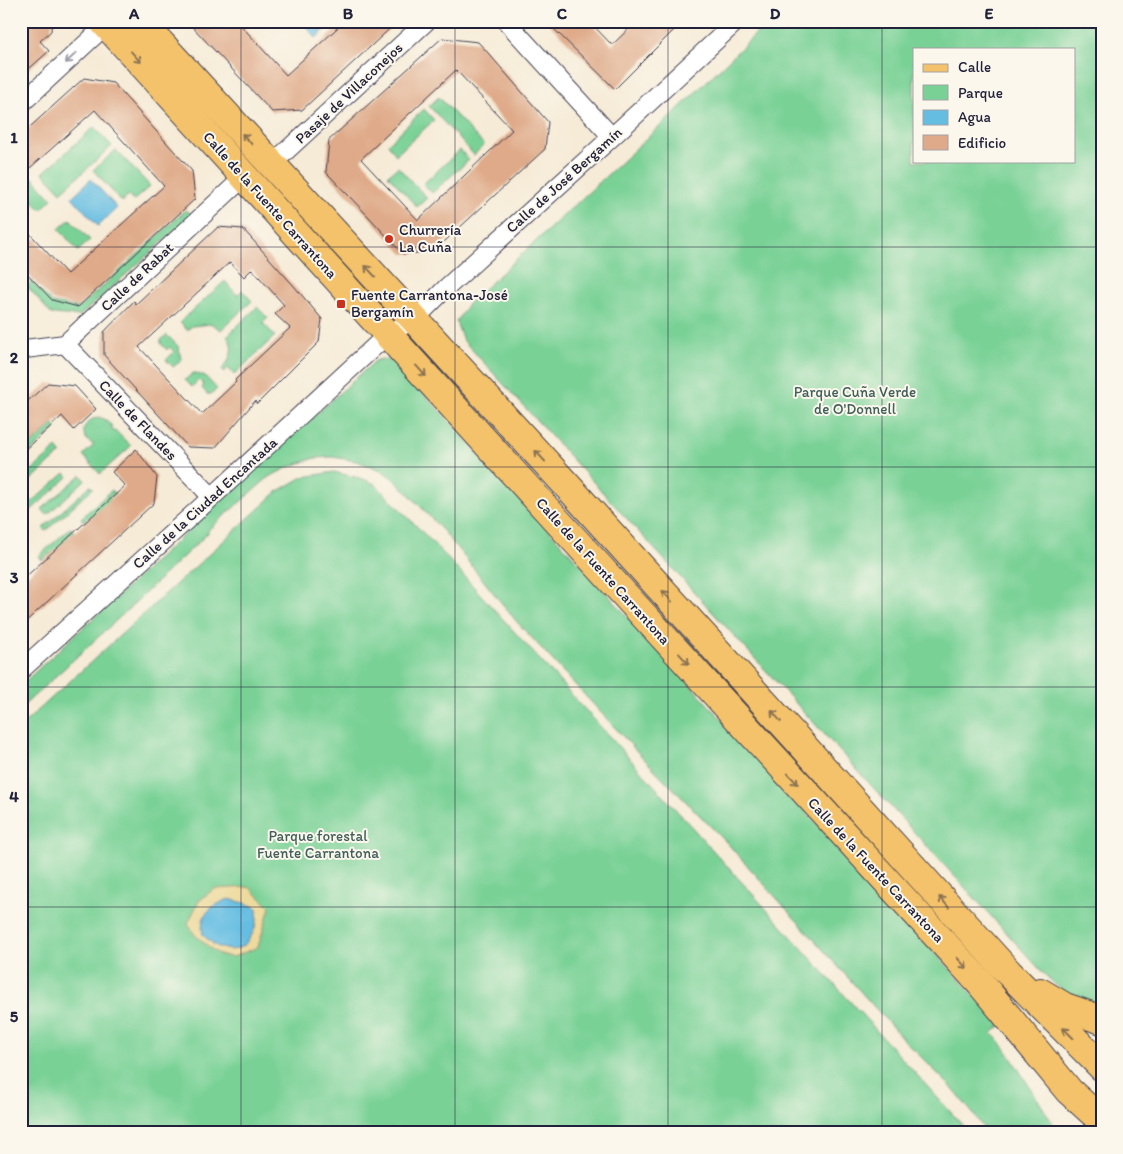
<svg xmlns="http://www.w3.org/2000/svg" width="1123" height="1154" viewBox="0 0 1123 1154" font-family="Itim,sans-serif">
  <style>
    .green { fill: #79d196; stroke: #4e7a68; fill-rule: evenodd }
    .sand { fill: #eeda9e; stroke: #887e6c }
    .water { fill: #65bde2; stroke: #44708e }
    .building { fill: #dfaa89; fill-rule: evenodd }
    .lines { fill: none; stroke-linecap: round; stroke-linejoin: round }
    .street-casing { stroke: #424052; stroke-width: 20 }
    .primary-casing { stroke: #424052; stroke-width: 30 }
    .street { stroke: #fff; stroke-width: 18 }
    .primary { stroke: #f4c26a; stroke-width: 28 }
    .oneway { stroke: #8b7252 }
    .oneway2 { stroke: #9c9ca7 }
    .grid { fill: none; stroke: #22223b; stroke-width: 1; stroke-opacity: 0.55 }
    .poi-dot { fill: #c8321e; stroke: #fbf7ec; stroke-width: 2 }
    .labels { text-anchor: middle; stroke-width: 4; stroke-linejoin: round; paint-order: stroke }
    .street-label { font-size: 15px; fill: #22223b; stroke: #fbf7ec }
    .poi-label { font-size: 15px; fill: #22223b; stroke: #fbf7ec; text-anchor: start }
    .park-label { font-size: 15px; fill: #405f5b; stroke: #fbf7ec }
    .neatline { fill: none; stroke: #22223b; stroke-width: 2 }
    .grid-label { font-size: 16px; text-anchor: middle; font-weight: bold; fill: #22223b }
  </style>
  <rect width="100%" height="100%" fill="#fbf7ec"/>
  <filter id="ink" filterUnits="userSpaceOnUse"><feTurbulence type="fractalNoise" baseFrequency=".02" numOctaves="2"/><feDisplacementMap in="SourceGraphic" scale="10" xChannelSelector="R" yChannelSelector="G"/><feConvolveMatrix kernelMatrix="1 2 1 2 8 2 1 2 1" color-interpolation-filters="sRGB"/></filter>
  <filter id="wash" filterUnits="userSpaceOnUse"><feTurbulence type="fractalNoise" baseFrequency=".0096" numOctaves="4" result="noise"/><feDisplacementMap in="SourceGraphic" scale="20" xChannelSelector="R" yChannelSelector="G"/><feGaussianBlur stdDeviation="1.12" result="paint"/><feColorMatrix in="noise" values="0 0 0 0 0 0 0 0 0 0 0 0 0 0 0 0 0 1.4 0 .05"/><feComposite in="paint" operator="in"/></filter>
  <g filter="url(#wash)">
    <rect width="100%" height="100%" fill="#f6ebd7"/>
    <path class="green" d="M 769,21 L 1102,21 L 1102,1009 L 1066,994 L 1045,975 L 463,340 L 456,322 L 468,304 L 671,116 ZM 914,49 L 1074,49 L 1074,161 L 914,161 Z
      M 439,97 L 484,145 L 474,155 L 429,106 Z
      M 424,109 L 434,120 L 396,155 L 388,144 Z
      M 94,127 L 112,146 L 61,192 L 43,173 Z
      M 116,150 L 150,186 L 133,201 L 128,195 L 122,202 L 93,170 Z
      M 460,150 L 469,160 L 432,193 L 423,184 Z
      M 398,167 L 427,198 L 417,207 L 388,175 Z
      M 33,178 L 52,199 L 41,210 L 21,189 Z
      M 186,210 L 192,215 L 80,316 L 51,314 L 28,287 L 31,281 L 52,303 L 79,308 Z
      M 70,219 L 90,240 L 78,251 L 59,229 Z
      M 225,281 L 237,295 L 242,290 L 252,301 L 221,330 L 212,324 L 192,326 L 187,330 L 180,322 Z
      M 257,307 L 268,318 L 263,323 L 275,336 L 234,375 L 228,368 L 224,372 L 222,369 C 228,364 233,352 231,344 C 230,341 229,339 227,336 Z
      M 167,335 L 179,347 L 181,360 L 173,367 L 166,360 L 174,352 L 170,347 L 167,350 L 161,344 L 161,340 Z
      M 381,359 L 389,360 L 396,363 L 1001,1025 L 992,1033 L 1005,1048 L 1059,1133 L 987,1133 L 971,1111 L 951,1087 L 904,1040 L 728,844 L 644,759 L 517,622 L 444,532 L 407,492 L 392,478 L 381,470 L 356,461 L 333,457 L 315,458 L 289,467 L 269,477 L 208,530 L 208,533 L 120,617 L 21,708 L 21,685 L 238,485 L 375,361 Z
      M 193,373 L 205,376 L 217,389 L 211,394 L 207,394 L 202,388 L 204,385 L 199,380 L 192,387 L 185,380 Z
      M 98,417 C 105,419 112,422 112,430 L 118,433 L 131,446 L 100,474 L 83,455 L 94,445 C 79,437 81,422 98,417 Z
      M 54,424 L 56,428 L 25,457 L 21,454 Z
      M 57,448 L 61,453 L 21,489 L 21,480 Z
      M 334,472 L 363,479 L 375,484 L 441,551 L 965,1128 L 968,1133 L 21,1133 L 21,726 L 277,492 L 303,477 Z
      M 65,473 L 68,477 L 29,512 L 25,508 Z
      M 81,475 L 85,480 L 47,515 L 42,509 Z
      M 90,486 L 93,488 L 46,531 L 43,528 Z
      M 112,490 L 115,493 L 109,499 L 111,501 L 92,518 L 90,516 L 84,522 L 81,518 Z
      M 70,528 L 74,531 L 67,537 L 69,539 L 51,556 L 49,554 L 42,560 L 39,556 Z"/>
    <path class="sand" d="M 249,887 L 270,907 L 258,947 L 233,957 L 220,955 L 210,948 L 194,934 L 188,923 L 199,901 L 214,889 Z"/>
    <path class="water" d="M 301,21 L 331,21 L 332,23 L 316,38 Z
      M 91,179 L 117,208 L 98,226 L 72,197 Z
      M 229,899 L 245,903 L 257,908 C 257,913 258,919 256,924 C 251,942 239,956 219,947 C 213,945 208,939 203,935 C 199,914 211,906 229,899 Z"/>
    <g id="blocks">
      <path class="building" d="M 21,21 L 52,21 L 51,31 L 40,41 L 49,51 L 21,76 Z
        M 187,21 L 237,21 L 286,75 L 345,21 L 398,21 L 302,110 L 272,112 Z
        M 546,21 L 589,21 L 612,45 L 637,21 L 683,21 L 615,89 Z
        M 442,38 L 478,42 L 489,54 L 548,122 L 545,149 L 433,252 L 403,254 L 369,217 L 326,172 L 329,140 ZM 456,70 L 512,130 L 418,220 L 361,159 Z
        M 84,78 L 113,83 L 192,171 L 195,199 L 78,307 L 52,300 L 21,267 L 21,224 L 67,274 L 164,186 L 95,110 L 21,176 L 21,135 Z
        M 218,227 L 243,229 L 294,286 L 322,319 L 319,342 L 257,404 L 255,401 L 215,448 L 188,447 L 104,355 L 104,332 L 134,301 L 136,304 ZM 230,262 L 244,277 L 252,269 L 284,305 L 275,314 L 290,328 L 235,380 L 236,382 L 202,414 L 139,347 Z
        M 48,383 L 75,386 L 96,409 L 74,430 L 62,416 L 21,454 L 21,407 Z
        M 136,449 L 157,477 L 154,503 L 21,626 L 21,581 L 125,486 L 112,472 Z"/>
    </g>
  </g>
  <g filter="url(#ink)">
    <use href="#blocks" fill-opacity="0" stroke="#424052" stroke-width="1"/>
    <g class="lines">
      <defs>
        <path id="street" d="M 506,21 L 612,137
          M 21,104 L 106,25
          M 271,165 L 427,21
          M 65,344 L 212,497
          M 25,349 L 65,344 L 244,177
          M 21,670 L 212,497 L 388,334 L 415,319 L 445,289 L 612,137 L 737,21"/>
        <path id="primary" d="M 103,21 L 550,513 L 981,984 L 1069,1091 L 1102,1121
          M 140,21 L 573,492 L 1009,973 L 1102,1067
          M 1040,992 L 1065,1007 L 1102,1020"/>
      </defs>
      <use href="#street" class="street-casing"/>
      <use href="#primary" class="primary-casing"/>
      <use href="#street" class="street"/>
      <use href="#primary" class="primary"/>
    </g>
    <defs><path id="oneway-shaft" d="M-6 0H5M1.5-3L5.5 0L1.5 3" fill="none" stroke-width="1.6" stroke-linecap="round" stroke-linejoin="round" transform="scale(1.25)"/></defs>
    <g class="oneway">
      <use href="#oneway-shaft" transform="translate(136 57) rotate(48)"/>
      <use href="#oneway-shaft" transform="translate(247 139) rotate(-132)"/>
      <use href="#oneway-shaft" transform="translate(370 271) rotate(-133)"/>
      <use href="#oneway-shaft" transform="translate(421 371) rotate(48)"/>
      <use href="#oneway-shaft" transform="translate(540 456) rotate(-133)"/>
      <use href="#oneway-shaft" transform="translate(667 596) rotate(-132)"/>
      <use href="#oneway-shaft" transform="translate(684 659) rotate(48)"/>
      <use href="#oneway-shaft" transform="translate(776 716) rotate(-132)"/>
      <use href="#oneway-shaft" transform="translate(793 779) rotate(47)"/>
      <use href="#oneway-shaft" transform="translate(944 902) rotate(-132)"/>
      <use href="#oneway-shaft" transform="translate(962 963) rotate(47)"/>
      <use href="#oneway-shaft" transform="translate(1068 1033) rotate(-135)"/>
    </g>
    <use class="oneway2" href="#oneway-shaft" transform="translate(71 58) rotate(137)"/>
  </g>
  <path class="grid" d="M 241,21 L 241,1133M 455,21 L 455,1133M 668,21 L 668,1133M 882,21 L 882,1133M 21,247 L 1102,247M 21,467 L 1102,467M 21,687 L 1102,687M 21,907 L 1102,907"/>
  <g class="poi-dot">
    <circle cx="389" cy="239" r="5"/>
    <rect x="336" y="299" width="10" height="10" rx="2.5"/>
  </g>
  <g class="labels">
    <g class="street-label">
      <text transform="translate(349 93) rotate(-43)" y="5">Pasaje de Villaconejos</text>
      <text transform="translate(564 180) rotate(-42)" y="5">Calle de José Bergamín</text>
      <text transform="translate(270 205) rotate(48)" y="5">Calle de la Fuente Carrantona</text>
      <text transform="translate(137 277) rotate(-43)" y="5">Calle de Rabat</text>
      <text transform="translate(138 420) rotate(46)" y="5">Calle de Flandes</text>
      <text transform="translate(205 503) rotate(-42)" y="5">Calle de la Ciudad Encantada</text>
      <text transform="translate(603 571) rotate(48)" y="5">Calle de la Fuente Carrantona</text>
      <text transform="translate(876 870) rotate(47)" y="5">Calle de la Fuente Carrantona</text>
    </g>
    <g class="poi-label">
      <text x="399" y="235">Churrería<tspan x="399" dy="17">La Cuña</tspan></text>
      <text x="351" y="300">Fuente Carrantona-José<tspan x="351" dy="17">Bergamín</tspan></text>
    </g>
    <g class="park-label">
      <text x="855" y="397">Parque Cuña Verde<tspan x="855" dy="17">de O'Donnell</tspan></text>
      <text x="318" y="841">Parque forestal<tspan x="318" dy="17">Fuente Carrantona</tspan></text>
    </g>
  </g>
  <rect width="1123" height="1154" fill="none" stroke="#fbf7ec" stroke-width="55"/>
  <rect x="913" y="48" width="162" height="115" fill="#fbf7ec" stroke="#a4a2a5"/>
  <rect x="923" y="64" width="25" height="8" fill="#f4c26a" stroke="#a4a2a5"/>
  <text x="958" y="72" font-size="15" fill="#22223b">Calle</text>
  <rect x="923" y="85" width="25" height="15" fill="#79d196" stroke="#a4a2a5"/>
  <text x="958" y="98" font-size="15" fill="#22223b">Parque</text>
  <rect x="923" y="110" width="25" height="15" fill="#65bde2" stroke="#a4a2a5"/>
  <text x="958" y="122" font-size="15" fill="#22223b">Agua</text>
  <rect x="923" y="135" width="25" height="15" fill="#dfaa89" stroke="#a4a2a5"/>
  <text x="958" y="148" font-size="15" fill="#22223b">Edificio</text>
  <rect x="28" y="28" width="1068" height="1098" class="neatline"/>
  <g class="grid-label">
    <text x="134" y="19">A</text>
    <text x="348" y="19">B</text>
    <text x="562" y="19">C</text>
    <text x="775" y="19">D</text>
    <text x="989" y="19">E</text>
    <text x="14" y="143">1</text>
    <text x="14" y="363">2</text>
    <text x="14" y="583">3</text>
    <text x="14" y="802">4</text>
    <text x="14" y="1022">5</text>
  </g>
</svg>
